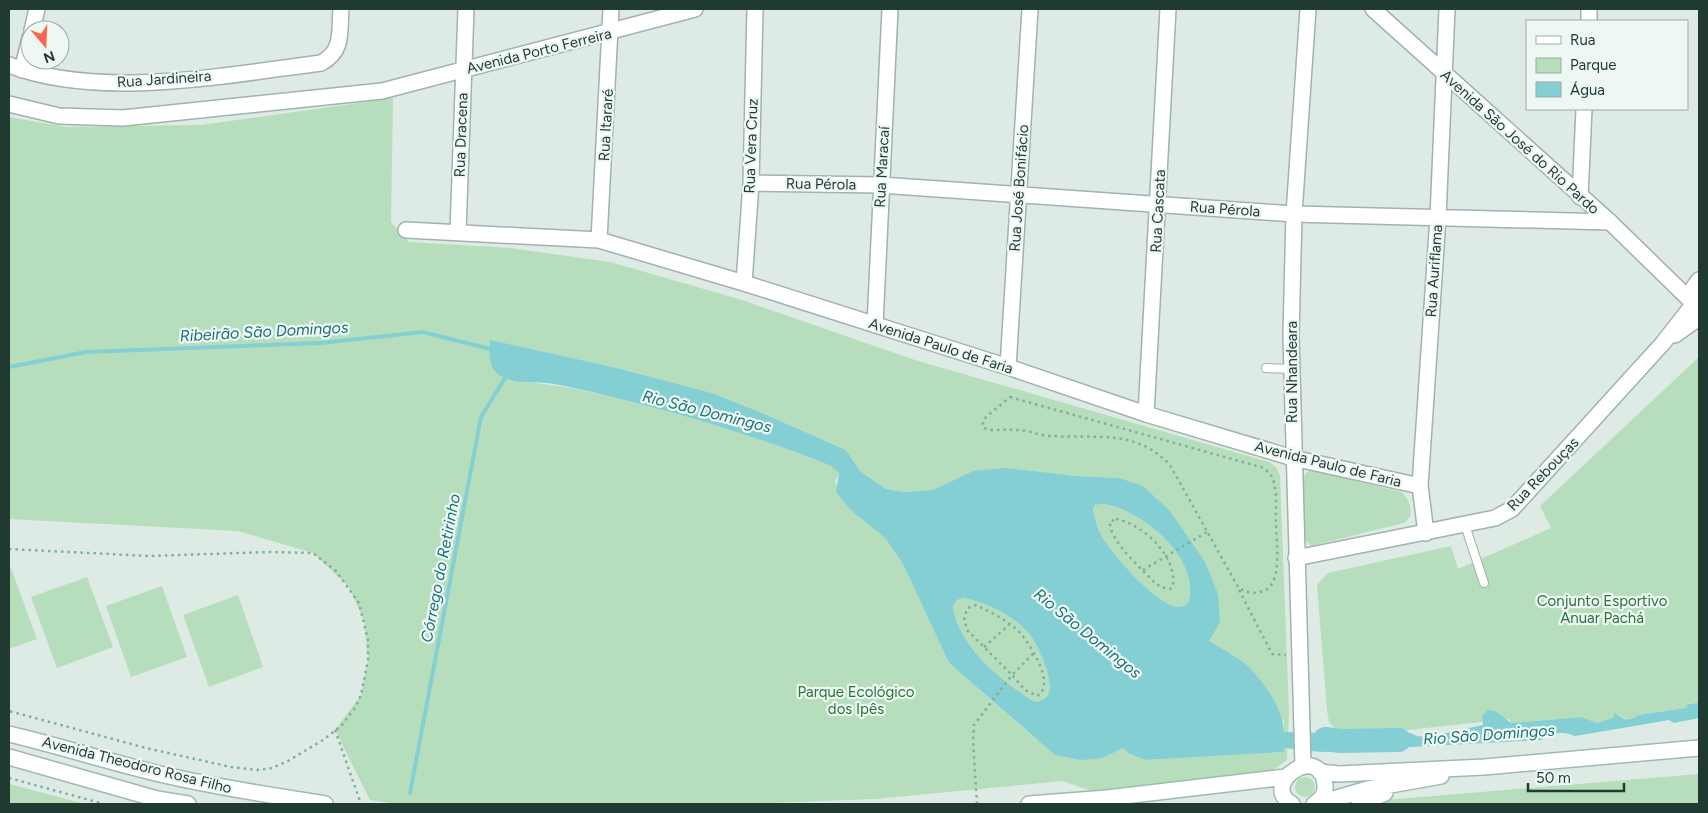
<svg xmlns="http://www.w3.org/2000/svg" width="1708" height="813" viewBox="0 0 1708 813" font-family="Figtree,sans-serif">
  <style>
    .green { fill: #b6debd; fill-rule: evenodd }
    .water { fill: #83cfd4; fill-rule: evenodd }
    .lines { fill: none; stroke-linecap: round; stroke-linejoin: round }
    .stream { stroke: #83cfd4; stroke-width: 4 }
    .river { stroke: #83cfd4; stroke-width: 24 }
    .service-casing { stroke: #a1b3ab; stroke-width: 10 }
    .minor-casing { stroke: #a1b3ab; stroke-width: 18 }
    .tertiary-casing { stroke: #a1b3ab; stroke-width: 18 }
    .secondary-casing { stroke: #9fbaae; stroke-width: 18 }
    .path { stroke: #7db09b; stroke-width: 2.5; stroke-dasharray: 2.5 4; stroke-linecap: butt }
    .service { stroke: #fff; stroke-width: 8 }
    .minor { stroke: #fff; stroke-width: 15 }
    .tertiary { stroke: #fff; stroke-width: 15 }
    .secondary { stroke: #fff; stroke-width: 15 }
    .labels { text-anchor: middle; stroke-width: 4.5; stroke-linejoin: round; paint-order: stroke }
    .street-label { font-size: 15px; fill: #1f3b31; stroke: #eff7f2 }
    .park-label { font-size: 15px; fill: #27743e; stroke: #eff7f2 }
    .water-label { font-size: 16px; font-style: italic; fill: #16737a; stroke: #eff7f2 }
  </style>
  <rect width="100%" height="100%" fill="#deebe4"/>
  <path class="green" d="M 393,98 L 391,222 L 409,242 L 510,248 L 610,262 L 739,299 L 915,360 L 1269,462 L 1277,468 L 1280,476 L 1289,712 L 1287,760 L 1273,770 L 1092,791 L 1062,781 L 875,799 L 741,804 L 397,804 L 370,800 L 335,730 L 361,695 L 368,660 L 364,620 L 348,586 L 313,553 L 238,531 L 9,519 L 9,117 L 66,127 L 202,125 ZM 490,341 L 617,368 L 712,393 L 762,413 L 846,450 L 860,471 L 886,489 L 903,492 L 933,490 L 973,471 L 1119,478 L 1218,594 L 1209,641 L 1248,667 L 1284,722 L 1284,752 L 1145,760 L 1130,754 L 1123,748 L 1103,758 L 1037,740 L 949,663 L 903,564 L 885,538 L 868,523 L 835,482 L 839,473 L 831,466 C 769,441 708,421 643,405 C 602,394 562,384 520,382 Z
    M 1699,357 L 1699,702 L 1693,703 L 1687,708 L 1638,715 L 1633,720 L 1620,717 L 1597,723 L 1582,717 L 1511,723 L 1509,719 L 1380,733 L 1339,732 L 1329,722 L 1327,710 L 1317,585 L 1328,573 L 1451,546 L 1458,569 L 1551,528 L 1540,506 Z
    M 1312,470 L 1401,492 C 1409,498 1412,508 1410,517 L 1404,523 L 1311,546 L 1305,540 L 1302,480 L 1307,472 Z
    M 1104,504 C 1143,510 1202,560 1188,603 C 1186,604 1184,606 1181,607 C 1160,610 1109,551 1100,533 C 1097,525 1095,519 1093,511 L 1096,505 Z
    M 11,568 L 37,639 L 9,649 L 9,569 Z
    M 87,577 L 113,647 L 57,668 L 31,597 Z
    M 162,586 L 187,657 L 131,677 L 106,606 Z
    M 238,595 L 263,667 L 209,687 L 183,615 Z
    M 963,598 C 985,602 1012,614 1027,631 C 1037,642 1055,681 1048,695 C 1045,700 1040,701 1035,702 C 1003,683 957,645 953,606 L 957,600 Z
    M 1699,774 L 1699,804 L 1377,804 L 1385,800 Z
    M1295 787a10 10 0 1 1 20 0a10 10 0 1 1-20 0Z
    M 9,784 L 85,804 L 9,804 Z"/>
  <path class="water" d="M 490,340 L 617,368 L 712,393 L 762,413 L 846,450 L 860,471 L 886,489 L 903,492 L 933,490 L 973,471 L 1005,468 L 1076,476 L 1119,478 L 1143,486 L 1170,511 L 1205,562 L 1218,594 L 1220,622 L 1209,641 C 1221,649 1238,657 1249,667 C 1265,684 1283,709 1284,732 L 1321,733 L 1360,742 L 1410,733 L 1417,736 L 1428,737 L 1483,725 L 1482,716 L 1488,710 L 1496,711 L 1511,723 L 1582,717 L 1597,723 L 1613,718 L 1615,713 C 1623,720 1630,722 1638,715 L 1686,708 L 1687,705 L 1699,702 L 1699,718 L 1674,723 L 1669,720 L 1658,722 L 1575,736 C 1565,731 1556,733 1545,736 L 1542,740 L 1321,752 L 1284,748 L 1284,752 L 1145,760 L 1130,754 L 1123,748 L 1103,758 L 1081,760 L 1055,755 L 949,663 L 903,564 L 885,538 L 851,510 L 836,492 L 839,473 L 831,466 C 752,434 675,412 592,392 C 578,389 562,385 547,383 C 532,382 513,384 499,375 C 488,367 489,352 490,340 ZM 1104,504 C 1143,510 1202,560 1188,603 C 1186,604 1184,606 1181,607 C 1160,610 1109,551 1100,533 C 1097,526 1095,519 1093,511 L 1095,505 ZM 963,598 C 985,602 1011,614 1027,631 C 1037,642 1055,681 1048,695 C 1045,700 1040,701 1035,702 C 1003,683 957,645 953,606 L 957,600 Z"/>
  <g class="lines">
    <path class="stream" d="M 9,367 L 86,352 L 321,343 L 423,332 L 494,350
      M 410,793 L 481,417 L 508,373"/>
    <path class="river" d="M 1325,739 L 1341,741 L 1399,740"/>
    <defs>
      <path id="service" d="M 1266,368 L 1292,369
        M 1465,525 L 1484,583"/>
      <path id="minor" d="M 1589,21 L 1589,9
        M 32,30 L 37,9
        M 9,65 C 100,100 226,75 321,63 C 344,51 339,32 341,9
        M 22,70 L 30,38
        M 9,104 L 59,116 L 123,118 L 382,91 L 695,9
        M 751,183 L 881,185 L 1294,214 L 1610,222
        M 1580,197 L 1584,109
        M 406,230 L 599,240 L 744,283 L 1008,367 L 1146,414
        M 458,232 L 466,9
        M 599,240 L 611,9
        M 744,283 L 751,183 L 755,9
        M 875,325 L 890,9
        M 1008,367 L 1030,9
        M 1293,458 L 1420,486
        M 1426,533 L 1420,486 L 1438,217 L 1447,9"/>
      <path id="tertiary" d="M 1168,9 L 1146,414 L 1293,458
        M 1373,9 L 1610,222 L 1691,301
        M 1693,306 L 1691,291 L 1699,280
        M 1675,335 L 1699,318
        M 1296,558 L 1495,518 L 1512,509 L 1663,343 L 1692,306
        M 1303,766 L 1291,336 L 1294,214 L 1308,9"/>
      <path id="secondary" d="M 9,734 C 60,746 109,762 160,774 C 214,787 270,795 325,804
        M 9,757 L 157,799 L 188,804
        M 1320,772 L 1339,774 L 1484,767 L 1699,748
        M 1029,804 L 1107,798 L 1286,777
        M 1292,804 C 1258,784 1321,741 1325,785 C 1326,793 1321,800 1314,804
        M 1316,804 L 1368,789 L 1441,776
        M 1359,804 L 1385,793"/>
    </defs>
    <use href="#service" class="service-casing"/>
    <use href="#minor" class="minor-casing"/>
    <use href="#tertiary" class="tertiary-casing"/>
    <use href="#secondary" class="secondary-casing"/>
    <path class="path" d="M 1010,397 L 1264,468 C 1268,472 1272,475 1273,480 C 1278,493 1275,510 1276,523 C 1276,541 1284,589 1260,592 C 1251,594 1245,592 1238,587 L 1170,465 C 1135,428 1095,439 1050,436 C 1042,436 1035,433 1027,431 C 1014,429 1002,430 988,430 L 983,427 L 983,421 L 986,417 Z
      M 1116,519 C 1143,524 1177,556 1173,586 L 1170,589 L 1161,587 L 1155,583 C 1142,569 1109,541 1110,522 Z
      M 9,549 L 149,556 L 270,552 L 313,553 L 336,571 L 359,603 L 368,640 L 368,660 L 361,695 L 355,708 L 341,726 L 323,740 L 288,761 L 272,768 L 258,770 L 231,767 L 146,748 L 9,711
      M 1143,570 L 1207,532
      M 1239,590 L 1272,654 L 1286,655
      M 984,647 L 1009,625
      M 335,730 L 361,804
      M 9,778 L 104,804
      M 977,804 L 973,741 L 974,725 L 1012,675 L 1025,690 L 1037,696 C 1056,685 1032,648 1022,635 C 1010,621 992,613 976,605 L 968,608 L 964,617 L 967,630 L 1012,675 L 1033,654"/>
    <use href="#service" class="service"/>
    <use href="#minor" class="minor"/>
    <use href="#tertiary" class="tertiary"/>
    <use href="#secondary" class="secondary"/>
  </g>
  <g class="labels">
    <g class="street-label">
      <text transform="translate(539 51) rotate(-14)" y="5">Avenida Porto Ferreira</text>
      <text transform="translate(164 79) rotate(-4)" y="5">Rua Jardineira</text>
      <text transform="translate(606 125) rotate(-87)" y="5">Rua Itararé</text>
      <text transform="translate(461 135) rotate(-88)" y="5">Rua Dracena</text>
      <text transform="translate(1520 142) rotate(42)" y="5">Avenida São José do Rio Pardo</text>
      <text transform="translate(751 146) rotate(-88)" y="5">Rua Vera Cruz</text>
      <text transform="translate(882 167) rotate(-87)" y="5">Rua Maracaí</text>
      <text transform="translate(821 184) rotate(1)" y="5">Rua Pérola</text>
      <text transform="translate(1019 188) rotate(-86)" y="5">Rua José Bonifácio</text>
      <text transform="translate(1225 209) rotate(4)" y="5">Rua Pérola</text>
      <text transform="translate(1158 211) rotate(-87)" y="5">Rua Cascata</text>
      <text transform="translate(1434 271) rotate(-86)" y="5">Rua Auriflama</text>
      <text transform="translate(941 346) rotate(18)" y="5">Avenida Paulo de Faria</text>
      <text transform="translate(1292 372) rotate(-90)" y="5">Rua Nhandeara</text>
      <text transform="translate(1328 464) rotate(14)" y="5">Avenida Paulo de Faria</text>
      <text transform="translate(1543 474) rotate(-46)" y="5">Rua Rebouças</text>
      <text transform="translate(137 765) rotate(14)" y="5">Avenida Theodoro Rosa Filho</text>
    </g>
    <g class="park-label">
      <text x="1602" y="606">Conjunto Esportivo<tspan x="1602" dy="17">Anuar Pachá</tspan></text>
      <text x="856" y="697">Parque Ecológico<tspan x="856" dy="17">dos Ipês</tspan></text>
    </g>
    <g class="water-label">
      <text transform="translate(264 331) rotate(-3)" y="6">Ribeirão São Domingos</text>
      <text transform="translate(707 411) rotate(14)" y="6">Rio São Domingos</text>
      <text transform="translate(440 568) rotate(-79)" y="6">Córrego do Retirinho</text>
      <text transform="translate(1088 633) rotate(39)" y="6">Rio São Domingos</text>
      <text transform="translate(1489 734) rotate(-4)" y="6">Rio São Domingos</text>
    </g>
  </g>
  <rect width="1708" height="813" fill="none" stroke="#1f3b31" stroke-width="20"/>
  <rect x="1526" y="20" width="162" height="90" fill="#eff7f2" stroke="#9caca5"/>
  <rect x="1536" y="36" width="25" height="8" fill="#ffffff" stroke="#9caca5"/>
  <text x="1570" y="45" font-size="15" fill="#1f3b31">Rua</text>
  <rect x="1536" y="58" width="25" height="15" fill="#b6debd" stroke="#9caca5"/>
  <text x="1570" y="70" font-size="15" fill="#1f3b31">Parque</text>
  <rect x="1536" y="82" width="25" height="15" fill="#83cfd4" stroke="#9caca5"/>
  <text x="1570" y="95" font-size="15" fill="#1f3b31">Água</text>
  <g transform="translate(45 45) rotate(161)"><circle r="24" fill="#eff7f2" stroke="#9caca5"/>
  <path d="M0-4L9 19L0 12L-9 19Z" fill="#f9684e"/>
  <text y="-8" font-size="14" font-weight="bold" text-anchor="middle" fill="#1f3b31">N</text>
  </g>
  <path d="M1528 783v8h96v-8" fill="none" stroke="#1f3b31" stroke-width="2.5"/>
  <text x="1536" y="783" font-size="15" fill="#1f3b31" stroke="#eff7f2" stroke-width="4" paint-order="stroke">50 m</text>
</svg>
